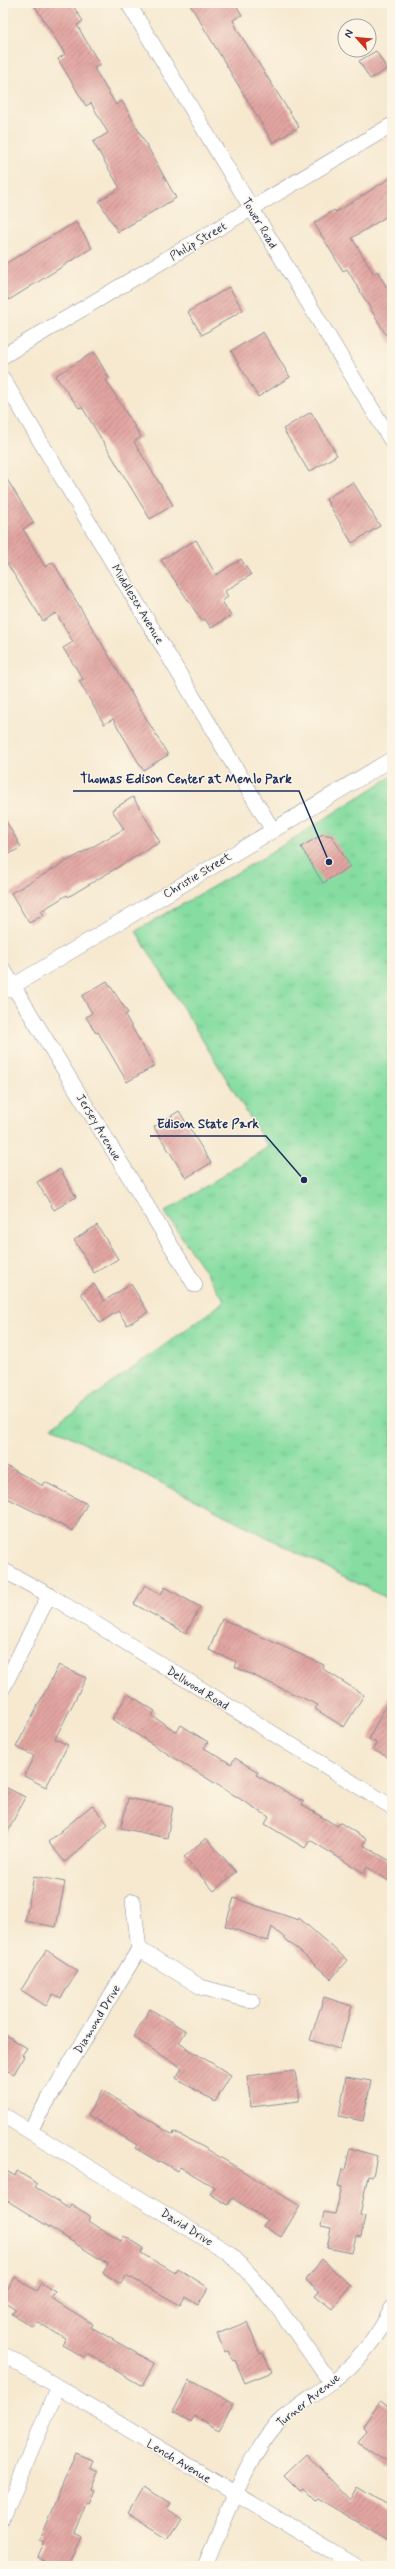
<svg xmlns="http://www.w3.org/2000/svg" width="395" height="2569" viewBox="0 0 395 2569" font-family="Mynerve,sans-serif">
  <style>
    .grass { fill: url(#grass-tufts); stroke: #508680 }
    .building { fill: url(#building-hatch) }
    .lines { fill: none; stroke-linecap: round; stroke-linejoin: round }
    .street-casing { stroke: #888c97; stroke-width: 16 }
    .street { stroke: #fff; stroke-width: 15 }
    .labels { text-anchor: middle; stroke-width: 3; stroke-linejoin: round; paint-order: stroke }
    .street-label { font-size: 12px; fill: #1b2f5e; stroke: #fcf5e5 }
    .leader { fill: none; stroke: #1b2f5e; stroke-width: 1.5 }
    .callout-dot { fill: #1b2f5e; stroke: #fcf5e5; stroke-width: 1.5 }
    .callout-label { font-size: 13px; text-anchor: middle; font-weight: bold; fill: #1b2f5e; stroke: #fcf5e5; stroke-width: 3; stroke-linejoin: round; paint-order: stroke }
  </style>
  <defs>
    <pattern id="grass-tufts" width="24" height="20" patternUnits="userSpaceOnUse"><rect width="24" height="20" fill="#86dda1"/><path d="M3 7l-1-3M5 7V3M7 7l1-3M15 17l-1-3M17 17v-4M19 17l1-3" fill="none" stroke="#73be8d"/></pattern>
    <pattern id="building-hatch" width="6" height="6" patternUnits="userSpaceOnUse"><rect width="6" height="6" fill="#e2a5a1"/><path d="M-1 1l2-2M0 6l6-6M5 7l2-2" fill="none" stroke="#b68786"/></pattern>
  </defs>
  <rect width="100%" height="100%" fill="#fcf5e5"/>
  <filter id="ink" filterUnits="userSpaceOnUse"><feTurbulence type="fractalNoise" baseFrequency=".025" numOctaves="2"/><feDisplacementMap in="SourceGraphic" scale="8" xChannelSelector="R" yChannelSelector="G"/><feConvolveMatrix kernelMatrix="1 2 1 2 8 2 1 2 1" color-interpolation-filters="sRGB"/></filter>
  <filter id="wash" filterUnits="userSpaceOnUse"><feTurbulence type="fractalNoise" baseFrequency=".012" numOctaves="4" result="noise"/><feDisplacementMap in="SourceGraphic" scale="16" xChannelSelector="R" yChannelSelector="G"/><feGaussianBlur stdDeviation="0.9" result="paint"/><feColorMatrix in="noise" values="0 0 0 0 0 0 0 0 0 0 0 0 0 0 0 0 0 1.4 0 .05"/><feComposite in="paint" operator="in"/></filter>
  <g filter="url(#wash)">
    <rect width="100%" height="100%" fill="#f6e9d0"/>
    <path class="grass" d="M 392,776 L 392,1601 L 52,1427 L 225,1301 L 165,1212 L 268,1147 L 136,931 L 266,856 Z"/>
    <g id="blocks">
      <path class="building" d="M 33,3 L 71,3 L 83,21 L 77,25 L 100,65 L 94,68 L 116,105 L 122,101 L 176,198 L 118,232 L 99,201 L 120,188 L 93,142 L 108,133 L 91,103 L 86,106 L 58,59 L 65,54 Z
        M 189,3 L 235,3 L 242,15 L 233,20 L 238,31 L 299,127 L 273,143 Z
        M 376,51 L 387,69 L 370,79 L 359,61 Z
        M 392,177 L 392,213 L 352,238 L 374,274 L 377,271 L 392,296 L 392,345 L 347,269 L 343,271 L 314,223 L 334,210 L 336,212 Z
        M 76,222 L 92,248 L 9,300 L 3,291 L 3,265 Z
        M 229,287 L 243,310 L 202,335 L 188,312 Z
        M 263,332 L 290,377 L 258,397 L 231,351 Z
        M 94,352 L 109,378 L 106,380 L 141,437 L 134,442 L 173,505 L 150,519 L 82,407 L 79,408 L 55,376 Z
        M 311,412 L 337,455 L 309,472 L 283,429 Z
        M 3,473 L 34,523 L 23,529 L 45,567 L 53,562 L 168,755 L 143,770 L 113,719 L 104,724 L 79,681 L 83,679 L 63,648 L 73,642 L 56,613 L 43,621 L 3,557 Z
        M 353,482 L 380,526 L 352,543 L 326,499 Z
        M 196,540 L 216,575 L 241,559 L 251,575 L 225,591 L 228,597 L 222,601 L 231,616 L 211,628 L 205,619 L 202,621 L 161,560 Z
        M 133,797 L 160,842 L 68,897 L 67,895 L 41,911 L 44,915 L 29,923 L 11,893 L 124,829 L 112,810 Z
        M 3,816 L 21,847 L 3,858 Z
        M 323,834 L 332,836 L 350,866 L 323,883 L 301,847 Z
        M 107,981 L 128,1013 L 125,1015 L 154,1066 L 127,1082 L 98,1032 L 96,1033 L 86,1017 L 92,1013 L 82,996 Z
        M 179,1111 L 211,1163 L 186,1178 L 154,1127 Z
        M 60,1169 L 76,1197 L 54,1210 L 37,1182 Z
        M 97,1225 L 118,1259 L 94,1273 L 74,1240 Z
        M 94,1284 L 104,1301 L 131,1284 L 148,1312 L 127,1325 L 118,1311 L 100,1323 L 81,1293 Z
        M 3,1464 L 43,1486 L 45,1482 L 87,1504 L 73,1531 L 3,1496 Z
        M 145,1585 L 161,1594 L 165,1587 L 200,1607 L 186,1633 L 134,1604 Z
        M 222,1619 L 324,1665 L 323,1669 L 364,1695 L 344,1727 L 315,1709 L 318,1705 L 235,1667 L 237,1662 L 209,1650 Z
        M 59,1665 L 86,1678 L 55,1739 L 68,1745 L 46,1787 L 24,1776 L 34,1756 L 16,1747 Z
        M 392,1693 L 392,1759 L 373,1750 L 376,1743 L 369,1739 Z
        M 128,1694 L 155,1711 L 152,1716 L 177,1732 L 181,1725 L 208,1742 L 204,1748 L 231,1764 L 235,1758 L 258,1772 L 256,1775 L 304,1802 L 302,1805 L 337,1826 L 339,1822 L 366,1839 L 363,1845 L 392,1862 L 392,1883 L 367,1867 L 364,1873 L 310,1840 L 305,1848 L 265,1824 L 269,1817 L 112,1719 Z
        M 3,1786 L 25,1797 L 3,1841 Z
        M 128,1798 L 173,1807 L 167,1838 L 121,1828 Z
        M 92,1805 L 108,1824 L 65,1862 L 48,1842 Z
        M 206,1838 L 236,1872 L 214,1891 L 184,1857 Z
        M 34,1876 L 65,1882 L 56,1927 L 25,1921 Z
        M 234,1898 L 298,1920 L 299,1918 L 347,1960 L 331,1979 L 272,1927 L 268,1941 L 225,1926 Z
        M 46,1950 L 78,1971 L 61,1998 L 53,1994 L 46,2006 L 21,1990 Z
        M 324,1997 L 352,2006 L 339,2049 L 310,2040 Z
        M 150,2009 L 186,2031 L 179,2043 L 231,2075 L 215,2102 L 176,2078 L 182,2068 L 133,2037 Z
        M 3,2033 L 27,2048 L 22,2055 L 24,2056 L 14,2074 L 3,2068 Z
        M 295,2070 L 299,2101 L 251,2107 L 247,2076 Z
        M 346,2077 L 371,2081 L 363,2121 L 339,2116 Z
        M 102,2090 L 173,2135 L 174,2132 L 205,2148 L 300,2206 L 281,2237 L 263,2226 L 267,2220 L 232,2198 L 228,2205 L 210,2194 L 214,2187 L 180,2167 L 177,2171 L 160,2161 L 159,2162 L 135,2148 L 137,2145 L 88,2115 Z
        M 350,2148 L 377,2156 L 373,2176 L 368,2175 L 360,2215 L 365,2216 L 361,2237 L 356,2236 L 352,2253 L 327,2248 L 331,2228 L 321,2226 L 324,2212 L 335,2214 L 342,2187 L 338,2186 L 342,2169 L 345,2170 Z
        M 3,2169 L 15,2176 L 17,2171 L 38,2184 L 35,2188 L 68,2208 L 71,2204 L 90,2216 L 88,2221 L 97,2227 L 121,2241 L 124,2236 L 144,2248 L 141,2253 L 175,2273 L 177,2268 L 209,2288 L 198,2305 L 185,2297 L 180,2305 L 126,2275 L 121,2284 L 103,2273 L 108,2264 L 3,2198 Z
        M 322,2259 L 351,2286 L 332,2309 L 315,2295 L 319,2291 L 306,2280 Z
        M 15,2277 L 36,2291 L 41,2283 L 55,2292 L 51,2298 L 93,2324 L 91,2327 L 155,2364 L 142,2386 L 88,2354 L 85,2358 L 62,2345 L 66,2339 L 36,2321 L 33,2327 L 12,2314 L 16,2309 L 3,2301 L 3,2297 Z
        M 247,2322 L 260,2354 L 263,2353 L 272,2372 L 245,2383 L 235,2360 L 233,2361 L 228,2351 L 225,2352 L 217,2334 Z
        M 190,2380 L 234,2404 L 219,2430 L 194,2416 L 191,2422 L 173,2412 Z
        M 380,2401 L 392,2409 L 392,2464 L 358,2443 L 367,2430 L 363,2426 Z
        M 76,2453 L 93,2460 L 90,2467 L 98,2471 L 91,2489 L 94,2490 L 88,2504 L 86,2503 L 74,2533 L 83,2537 L 70,2564 L 62,2561 L 57,2566 L 37,2557 L 44,2542 L 39,2540 Z
        M 306,2454 L 350,2500 L 357,2488 L 392,2509 L 392,2542 L 317,2498 L 315,2500 L 303,2488 L 300,2491 L 284,2475 Z
        M 144,2487 L 170,2503 L 166,2509 L 181,2518 L 168,2539 L 128,2514 Z"/>
    </g>
  </g>
  <g filter="url(#ink)">
    <use href="#blocks" fill-opacity="0" stroke="#888c97" stroke-width="1"/>
    <g class="lines">
      <defs>
        <path id="street" d="M 128,3 L 392,442
          M 3,356 L 392,125
          M 3,379 L 272,829
          M 3,969 L 195,1285
          M 3,992 L 392,759
          M 3,1570 L 49,1595 L 392,1807
          M 3,1688 L 49,1595
          M 139,1949 L 201,1987 L 252,2001
          M 3,2115 L 229,2253 C 270,2292 299,2337 331,2383
          M 30,2130 L 139,1949 L 133,1901
          M 3,2354 L 356,2566
          M 3,2518 L 58,2387
          M 205,2566 C 222,2526 248,2453 278,2423 C 293,2408 312,2397 329,2384 C 357,2364 377,2339 392,2308"/>
      </defs>
      <use href="#street" class="street-casing"/>
      <use href="#street" class="street"/>
    </g>
  </g>
  <g class="labels">
    <g class="street-label">
      <text transform="translate(260 223) rotate(59)" y="4">Tower Road</text>
      <text transform="translate(198 241) rotate(-31)" y="4">Philip Street</text>
      <text transform="translate(138 604) rotate(59)" y="4">Middlesex Avenue</text>
      <text transform="translate(197 875) rotate(-31)" y="4">Christie Street</text>
      <text transform="translate(99 1127) rotate(59)" y="4">Jersey Avenue</text>
      <text transform="translate(198 1688) rotate(32)" y="4">Dellwood Road</text>
      <text transform="translate(97 2019) rotate(-59)" y="4">Diamond Drive</text>
      <text transform="translate(187 2227) rotate(32)" y="4">David Drive</text>
      <text transform="translate(308 2400) rotate(-39)" y="4">Turner Avenue</text>
      <text transform="translate(179 2461) rotate(31)" y="4">Lench Avenue</text>
    </g>
  </g>
  <path class="leader" d="M329 862L299 791H73M304 1180L266 1136H150"/>
  <g class="callout-dot">
    <circle cx="329" cy="862" r="4"/>
    <circle cx="304" cy="1180" r="4"/>
  </g>
  <g class="callout-label">
    <text x="186" y="783">Thomas Edison Center at Menlo Park</text>
    <text x="208" y="1128">Edison State Park</text>
  </g>
  <rect width="395" height="2569" fill="none" stroke="#fcf5e5" stroke-width="16"/>
  <g transform="translate(357 38) rotate(297)"><circle r="19" fill="#fcf5e5" stroke="#a2a6af"/>
  <path d="M0-3L7 15L0 10L-7 15Z" fill="#c8321e"/>
  <text y="-6" font-size="11" font-weight="bold" text-anchor="middle" fill="#1b2f5e">N</text>
  </g>
</svg>
